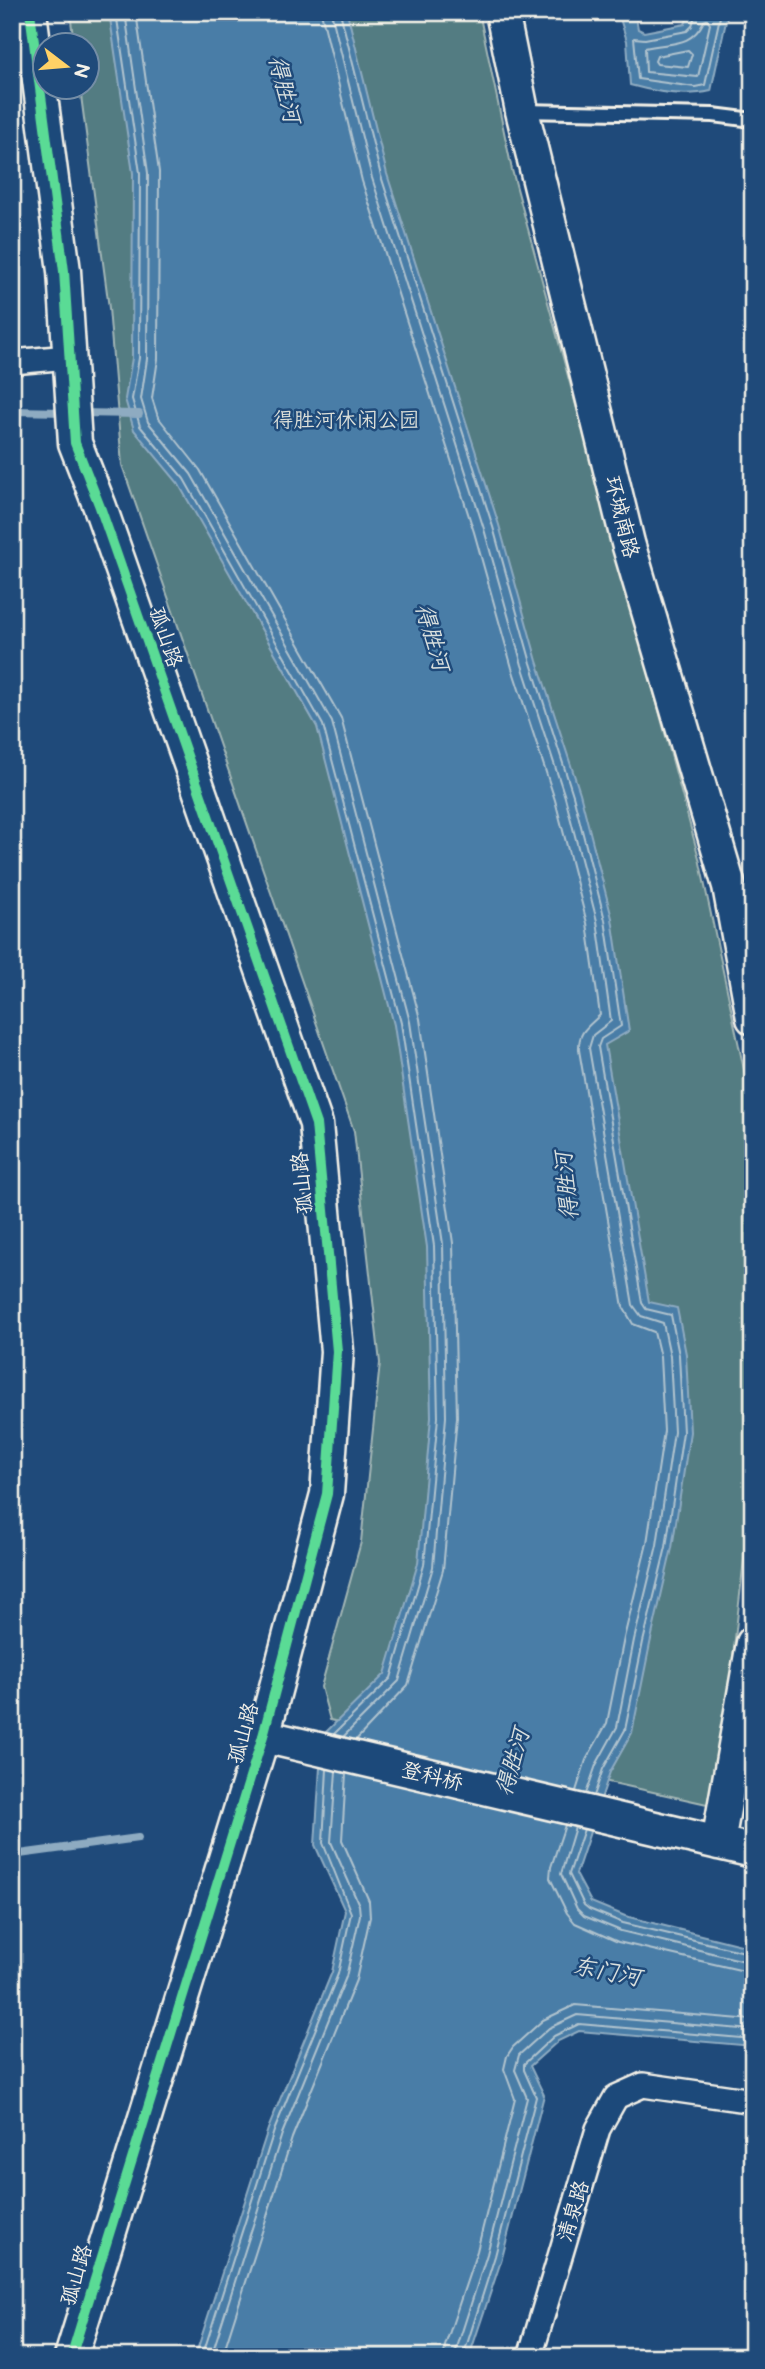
<svg xmlns="http://www.w3.org/2000/svg" width="765" height="2369" viewBox="0 0 765 2369" font-family="'Balsamiq Sans','LXGW WenKai TC',sans-serif">
  <style>
    .green { fill: #527b82; stroke: #a3b6b5; stroke-width: 2 }
    .water { fill: #4a7da7; stroke: #8eabc1; stroke-width: 2 }
    .lines { fill: none; stroke-linecap: round; stroke-linejoin: round }
    .shore { stroke: #b0c3ce; stroke-width: 2 }
    .stream { stroke: #8eabc1; stroke-width: 8 }
    .lane-casing { stroke: #f4f1e8; stroke-width: 18 }
    .street-casing { stroke: #f4f1e8; stroke-width: 28 }
    .secondary-casing { stroke: #f4f1e8; stroke-width: 37 }
    .lane { stroke: #1f4a7a; stroke-width: 12 }
    .street { stroke: #1f4a7a; stroke-width: 23 }
    .secondary { stroke: #1f4a7a; stroke-width: 32 }
    .cycleway-casing { stroke: #1f4a7a; stroke-width: 15 }
    .cycleway { stroke: #5adb95; stroke-width: 10 }
    .labels { text-anchor: middle; stroke-width: 5; stroke-linejoin: round; paint-order: stroke }
    .park-label { font-size: 21px; fill: #dcdfd9; stroke: #1f4a7a }
    .street-label { font-size: 21px; fill: #f4f1e8; stroke: #1f4a7a }
    .water-label { font-size: 23px; font-style: italic; fill: #dae0de; stroke: #1f4a7a }
  </style>
  <rect width="100%" height="100%" fill="#1f4a7a"/>
  <filter id="ink" filterUnits="userSpaceOnUse"><feTurbulence type="fractalNoise" baseFrequency=".0143" numOctaves="2"/><feDisplacementMap in="SourceGraphic" scale="14" xChannelSelector="R" yChannelSelector="G"/><feConvolveMatrix kernelMatrix="1 2 1 2 8 2 1 2 1" color-interpolation-filters="sRGB"/></filter>
  <g filter="url(#ink)">
    <path class="green" d="M 70,12 L 479,12 L 512,170 L 699,858 L 753,1112 L 753,1480 L 716,1806 L 330,1720 L 321,1687 L 361,1542 L 380,1363 L 354,1131 L 122,465 L 109,308 L 80,88 L 88,88 L 88,46 L 74,45 Z"/>
    <path class="water" d="M 109,12 L 347,12 L 387,174 L 499,525 L 537,661 L 580,793 L 612,918 L 629,1031 L 605,1045 L 649,1302 L 677,1308 L 686,1354 L 690,1432 L 672,1548 L 650,1644 L 632,1733 L 610,1772 L 576,1874 L 591,1902 L 625,1916 L 753,1948 L 753,2046 L 579,2031 L 558,2041 L 530,2066 L 544,2095 L 502,2258 L 469,2357 L 195,2357 L 268,2129 L 332,1972 L 345,1911 L 315,1845 L 322,1736 L 385,1674 L 418,1563 L 431,1417 L 427,1247 L 394,1025 L 317,727 L 178,483 L 134,430 L 125,399 L 132,358 L 133,173 Z
      M 618,12 L 635,12 L 638,29 L 644,32 L 685,24 L 690,12 L 728,12 L 711,91 C 686,97 655,92 630,85 L 627,41 Z"/>
    <g class="lines">
      <path class="shore" d="M 116,12 L 140,173 L 139,358 L 132,399 L 140,426 L 184,479 L 323,725 L 401,1023 L 434,1246 L 438,1417 L 424,1565 L 391,1678 L 333,1735
        M 125,12 L 148,173 L 147,359 L 141,399 L 148,422 L 191,474 L 332,722 L 410,1022 L 443,1244 L 446,1417 L 433,1567 L 399,1681 L 343,1737
        M 136,12 L 159,172 L 158,359 L 152,398 L 158,417 L 200,470 L 341,718 L 420,1019 L 453,1243 L 457,1417 L 443,1570 L 408,1685 L 356,1740
        M 321,12 L 362,181 L 474,532 L 512,668 L 555,800 L 587,923 L 600,1015 C 588,1027 578,1031 579,1050 L 623,1307 L 633,1324 L 654,1332 L 660,1357 L 664,1431 L 647,1543 L 624,1638 L 607,1723 L 586,1760 L 576,1791
        M 331,12 L 372,178 L 484,529 L 522,665 L 565,797 L 597,921 L 611,1021 L 593,1035 L 589,1048 L 633,1305 L 641,1316 L 663,1323 L 670,1356 L 674,1432 L 657,1545 L 634,1640 L 617,1727 L 596,1765 L 586,1794
        M 340,12 L 381,176 L 493,527 L 531,663 L 573,795 L 605,920 L 621,1026 L 601,1039 L 598,1047 L 642,1303 L 646,1309 L 671,1315 L 679,1355 L 683,1432 L 666,1547 L 643,1642 L 625,1730 L 603,1769 L 594,1796
        M 696,12 L 692,26 L 687,31 L 645,39 L 634,38 L 638,79 L 695,87 L 705,85 L 721,12
        M 707,20 L 710,24 L 698,77 L 646,72 L 645,48 C 670,42 691,48 704,21 Z
        M 688,50 L 692,54 L 688,67 L 657,64 L 655,61 L 657,56 Z
        M 565,1825 L 551,1867 L 550,1878 L 567,1913 L 575,1923 L 618,1942 L 753,1973
        M 575,1827 L 561,1874 L 577,1909 L 584,1916 L 621,1931 L 753,1963
        M 584,1829 L 569,1874 L 584,1905 L 589,1909 L 623,1923 L 753,1954
        M 202,2357 L 274,2131 L 338,1974 L 351,1913 L 323,1843 L 327,1769
        M 211,2357 L 282,2134 L 346,1977 L 360,1915 L 359,1905 L 331,1842 L 336,1771
        M 222,2357 L 292,2138 L 356,1980 L 370,1917 L 369,1901 L 342,1840 L 346,1773
        M 444,2357 L 445,2346 L 477,2251 L 515,2099 L 504,2069 L 507,2056 L 513,2047 L 543,2020 L 575,2005 L 753,2020
        M 454,2357 L 487,2254 L 527,2098 L 515,2070 L 519,2055 L 549,2028 L 577,2015 L 753,2030
        M 463,2357 L 495,2256 L 536,2097 L 524,2070 L 524,2064 L 554,2036 L 579,2024 L 753,2039"/>
      <path class="stream" d="M 12,411 L 65,412
        M 78,413 L 139,414
        M 12,1855 L 138,1838"/>
      <defs>
        <path id="lane" d="M 522,111 L 713,115 L 753,120"/>
        <path id="street" d="M 12,362 L 69,357
          M 530,2357 L 598,2129 L 616,2097 L 643,2085 L 753,2101"/>
        <path id="secondary" d="M 30,12 L 64,271 L 75,443 L 100,507 L 316,1124 L 337,1351 L 327,1494 L 263,1736 L 71,2357
          M 502,12 L 522,111 L 628,543 L 729,886 L 753,1018
          M 263,1736 L 753,1851
          M 718,1843 L 753,1643"/>
      </defs>
      <use href="#lane" class="lane-casing"/>
      <use href="#street" class="street-casing"/>
      <use href="#secondary" class="secondary-casing"/>
      <use href="#lane" class="lane"/>
      <use href="#street" class="street"/>
      <use href="#secondary" class="secondary"/>
      <defs>
        <path id="cycleway" d="M 30,12 L 64,271 L 75,443 L 100,507 L 316,1124 L 337,1351 L 327,1494 L 263,1736 L 71,2357"/>
      </defs>
      <use href="#cycleway" class="cycleway-casing"/>
      <use href="#cycleway" class="cycleway"/>
    </g>
  </g>
  <g class="labels">
    <g class="park-label">
      <text x="346" y="427">得胜河休闲公园</text>
    </g>
    <g class="street-label">
      <text transform="translate(622 517) rotate(76)" y="7">环城南路</text>
      <text transform="translate(166 637) rotate(71)" y="7">孤山路</text>
      <text transform="translate(302 1183) rotate(-95)" y="7">孤山路</text>
      <text transform="translate(243 1733) rotate(-74)" y="7">孤山路</text>
      <text transform="translate(432 1776) rotate(13)" y="7">登科桥</text>
      <text transform="translate(573 2211) rotate(-73)" y="7">清泉路</text>
      <text transform="translate(76 2275) rotate(-73)" y="7">孤山路</text>
    </g>
    <g class="water-label">
      <text transform="translate(285 89) rotate(76)" y="8">得胜河</text>
      <text transform="translate(433 637) rotate(74)" y="8">得胜河</text>
      <text transform="translate(566 1186) rotate(-96)" y="8">得胜河</text>
      <text transform="translate(512 1762) rotate(-74)" y="8">得胜河</text>
      <text transform="translate(607 1971) rotate(11)" y="8">东门河</text>
    </g>
  </g>
  <rect width="765" height="2369" fill="none" stroke="#1f4a7a" stroke-width="42"/>
  <rect x="21" y="21" width="723" height="2327" fill="none" stroke="#f4f1e8" stroke-width="2.5" filter="url(#ink)"/>
  <g transform="translate(66 66) rotate(106)"><circle r="33" fill="#1f4a7a" stroke="#748da6" stroke-width="2"/>
  <path d="M0-5L12 26L0 18L-12 26Z" fill="#ffd166"/>
  <text y="-10" font-size="19" font-weight="bold" text-anchor="middle" fill="#f4f1e8">N</text>
  </g>
</svg>
